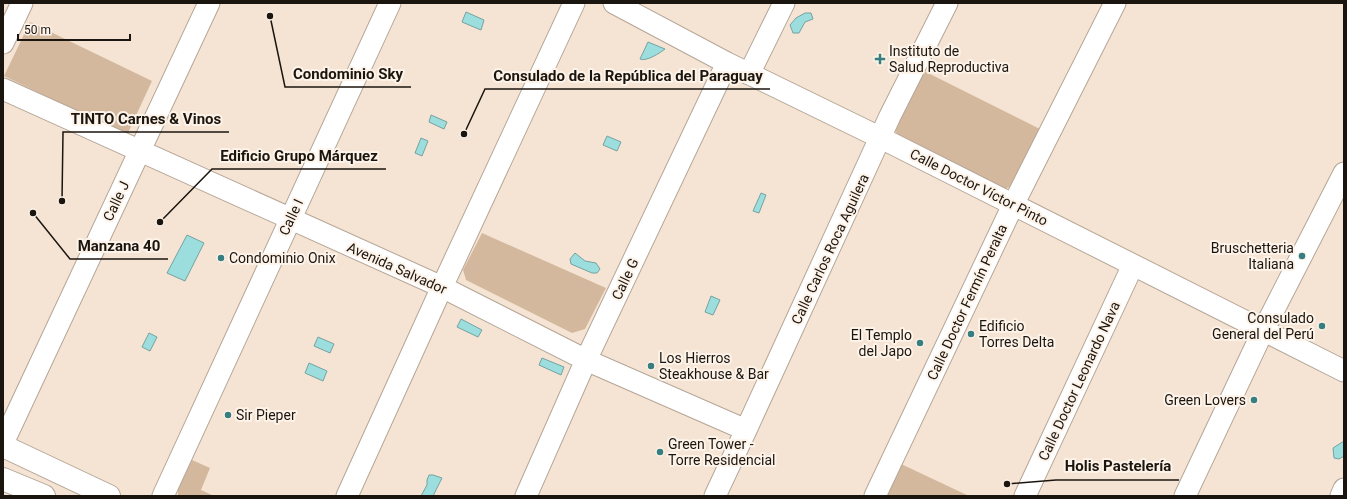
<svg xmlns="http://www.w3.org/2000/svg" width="1347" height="499" viewBox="0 0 1347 499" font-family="Roboto,sans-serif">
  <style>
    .green { fill: #d4b89d }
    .water { fill: #9cdede; stroke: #75a2a0 }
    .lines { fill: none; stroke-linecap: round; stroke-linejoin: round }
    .minor-casing { stroke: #b5a697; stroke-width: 23 }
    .major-casing { stroke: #b5a697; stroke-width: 24 }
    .minor { stroke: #fff; stroke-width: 21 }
    .major { stroke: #fff; stroke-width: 22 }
    .poi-dot { fill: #367e7f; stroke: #fdf3e9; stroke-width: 1.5 }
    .labels { text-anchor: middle; stroke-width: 4; stroke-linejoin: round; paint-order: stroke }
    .poi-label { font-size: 14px; fill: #1b150f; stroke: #fdf3e9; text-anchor: start }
    .street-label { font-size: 14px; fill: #1b150f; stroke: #fdf3e9 }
    .leader { fill: none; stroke: #1b150f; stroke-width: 1.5 }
    .callout-dot { fill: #1b150f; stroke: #fdf3e9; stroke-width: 1.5 }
    .callout-label { font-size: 15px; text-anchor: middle; font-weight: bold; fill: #1b150f; stroke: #fdf3e9; stroke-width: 4; stroke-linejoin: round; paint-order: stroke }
  </style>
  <rect width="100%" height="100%" fill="#f5e4d4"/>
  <path class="green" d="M 30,22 L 152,81 L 127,135 L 4,76 Z
    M 924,71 L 1042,130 L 1015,182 L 1010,187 L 1003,189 L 900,137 L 895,131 L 894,124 Z
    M 482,233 L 606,288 L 585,329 L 572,333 L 466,280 L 463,270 Z
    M 192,460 L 210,468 L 201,490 L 214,496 L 178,496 L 178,489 Z
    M 899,463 L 969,496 L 883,496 Z"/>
  <path class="water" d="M 466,12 L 484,20 L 481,30 L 462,22 Z
    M 805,13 L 811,13 L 813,19 L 805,22 L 799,33 L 793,33 L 790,25 L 796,18 Z
    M 648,42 L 665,49 C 660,53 646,62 640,59 Z
    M 431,115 L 447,122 L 444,129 L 429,122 Z
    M 607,136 L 621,142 L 617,151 L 603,145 Z
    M 421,138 L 428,141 L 422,156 L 415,153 Z
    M 761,193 L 766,195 L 759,213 L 753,211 Z
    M 187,235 L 204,243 L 185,281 L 167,273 Z
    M 575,253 L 585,261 L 596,263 L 600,269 L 597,273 L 592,273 L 571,264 L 570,259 Z
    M 711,296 L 720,300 L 713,315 L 705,312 Z
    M 461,319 L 482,330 L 478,337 L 457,327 Z
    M 149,333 L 157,337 L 150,351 L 142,347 Z
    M 318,337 L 334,344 L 330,353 L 314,346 Z
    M 542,358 L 564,367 L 561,375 L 539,365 Z
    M 309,363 L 327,371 L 323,381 L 305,373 Z
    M 1344,441 L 1344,456 L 1339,459 L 1334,458 L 1333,448 Z
    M 429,475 L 433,475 L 442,478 L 433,496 L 421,496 L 427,485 L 427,480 Z"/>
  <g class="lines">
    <defs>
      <path id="minor" d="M 614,3 L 727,63 L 881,138 L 1344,371
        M 3,43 L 22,3
        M 749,74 L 784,3
        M 3,89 L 442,287 L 586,360 L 746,430
        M 3,443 L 209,3
        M 163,496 L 390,3
        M 347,496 L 442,287 L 574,3
        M 526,496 L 586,360 L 727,63
        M 715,496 L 746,430 L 890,116 L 947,3
        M 875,496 L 1013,205 L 1115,3
        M 1025,496 L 1133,265
        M 1185,496 L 1263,331 L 1344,173
        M 1341,496 L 1344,489"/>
      <path id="major" d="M 3,446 L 109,496
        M 3,479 L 44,496"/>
    </defs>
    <use href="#minor" class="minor-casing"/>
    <use href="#major" class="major-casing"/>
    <use href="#minor" class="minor"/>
    <use href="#major" class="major"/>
  </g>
  <g class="poi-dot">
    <path d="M878 53h4v4h4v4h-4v4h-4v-4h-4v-4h4z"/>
    <circle cx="1302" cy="256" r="4"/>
    <circle cx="221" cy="258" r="4"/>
    <circle cx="1322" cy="326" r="4"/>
    <circle cx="971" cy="334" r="4"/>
    <circle cx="920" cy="343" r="4"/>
    <circle cx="651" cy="366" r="4"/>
    <circle cx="1254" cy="400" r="4"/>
    <circle cx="228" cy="415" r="4"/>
    <circle cx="660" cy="452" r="4"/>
  </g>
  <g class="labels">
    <g class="poi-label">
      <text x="889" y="56">Instituto de<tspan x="889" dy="16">Salud Reproductiva</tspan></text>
      <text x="1294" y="253" text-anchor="end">Bruschetteria<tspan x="1294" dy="16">Italiana</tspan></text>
      <text x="229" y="263">Condominio Onix</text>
      <text x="1314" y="323" text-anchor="end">Consulado<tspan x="1314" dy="16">General del Perú</tspan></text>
      <text x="979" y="331">Edificio<tspan x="979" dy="16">Torres Delta</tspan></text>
      <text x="912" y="340" text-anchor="end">El Templo<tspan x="912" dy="16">del Japo</tspan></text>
      <text x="659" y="363">Los Hierros<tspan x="659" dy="16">Steakhouse &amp; Bar</tspan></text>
      <text x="1246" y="405" text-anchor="end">Green Lovers</text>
      <text x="236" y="420">Sir Pieper</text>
      <text x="668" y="449">Green Tower -<tspan x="668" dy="16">Torre Residencial</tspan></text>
    </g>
    <g class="street-label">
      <text transform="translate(979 187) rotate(27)" y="5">Calle Doctor Víctor Pinto</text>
      <text transform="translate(116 201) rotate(-65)" y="5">Calle J</text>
      <text transform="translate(291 217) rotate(-65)" y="5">Calle I</text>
      <text transform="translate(830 249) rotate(-65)" y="5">Calle Carlos Roca Aguilera</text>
      <text transform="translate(397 268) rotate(24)" y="5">Avenida Salvador</text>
      <text transform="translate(625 279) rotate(-65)" y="5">Calle G</text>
      <text transform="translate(967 302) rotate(-65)" y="5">Calle Doctor Fermín Peralta</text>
      <text transform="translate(1079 381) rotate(-65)" y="5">Calle Doctor Leonardo Nava</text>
    </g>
  </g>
  <path class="leader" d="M270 16L285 87H411M464 134L485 89H770M62 201L63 132H229M160 222L212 169H386M33 213L70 259H168M1007 484L1056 480H1179"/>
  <g class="callout-dot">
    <circle cx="270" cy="16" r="4"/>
    <circle cx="464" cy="134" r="4"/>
    <circle cx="62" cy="201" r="4"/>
    <circle cx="160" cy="222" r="4"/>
    <circle cx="33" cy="213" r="4"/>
    <circle cx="1007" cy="484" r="4"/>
  </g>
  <g class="callout-label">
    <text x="348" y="79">Condominio Sky</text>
    <text x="628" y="81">Consulado de la República del Paraguay</text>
    <text x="146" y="124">TINTO Carnes &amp; Vinos</text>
    <text x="299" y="161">Edificio Grupo Márquez</text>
    <text x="119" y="251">Manzana 40</text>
    <text x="1118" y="471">Holis Pastelería</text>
  </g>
  <rect width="1347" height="499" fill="none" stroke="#1b150f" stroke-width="8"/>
  <path d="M18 34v6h112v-6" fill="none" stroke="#1b150f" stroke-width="2"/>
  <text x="24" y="34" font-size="12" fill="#1b150f" stroke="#fdf3e9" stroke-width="3" paint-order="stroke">50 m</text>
</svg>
